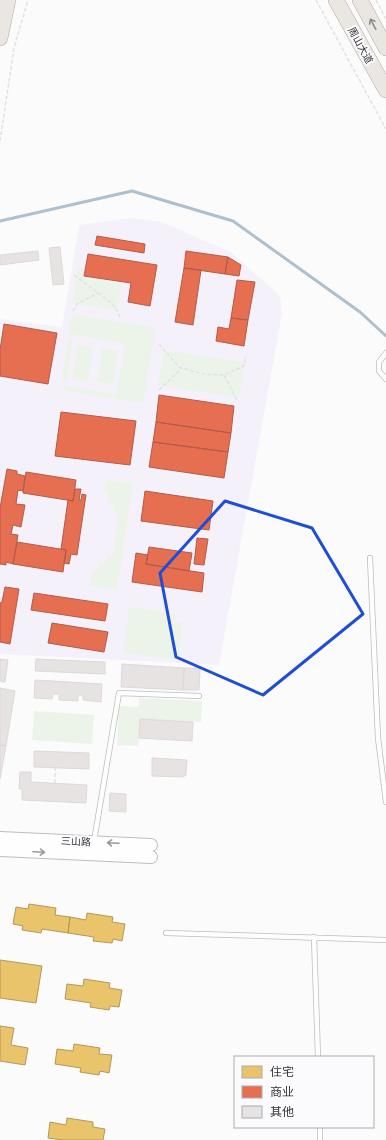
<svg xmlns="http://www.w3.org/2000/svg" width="386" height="1140" viewBox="0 0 386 1140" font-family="'DM Sans','Noto Sans SC',sans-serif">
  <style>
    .built { fill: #f5f1fa }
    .green { fill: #ecf4ea }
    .homes { fill: #e9c46a; stroke: #b3985b }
    .shops { fill: #e76f51; stroke: #b15c49 }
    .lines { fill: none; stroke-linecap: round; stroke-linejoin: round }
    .stream { stroke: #aec0ce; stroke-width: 3 }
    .building { fill: #e7e3e3; stroke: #ddd9d9 }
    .service-casing { stroke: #bebcc0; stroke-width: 6 }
    .tertiary-casing { stroke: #bebcc0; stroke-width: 14 }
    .primary-casing { stroke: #b4aca6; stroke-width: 16 }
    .path { stroke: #e2e2e2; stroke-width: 1.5; stroke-dasharray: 4 2; stroke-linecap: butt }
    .service { stroke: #fefeff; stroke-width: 4.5 }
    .tertiary { stroke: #fefeff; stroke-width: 12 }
    .primary { stroke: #eae7e2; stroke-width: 15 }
    .oneway { stroke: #8f8c8c }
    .oneway2 { stroke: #99989b }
    .marked { fill: none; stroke: #1d4ed8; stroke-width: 3; stroke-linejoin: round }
    .labels { text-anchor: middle; stroke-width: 4; stroke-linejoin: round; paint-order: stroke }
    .street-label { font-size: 10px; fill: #343137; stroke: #fbfafd }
  </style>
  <rect width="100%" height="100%" fill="#fbfbfc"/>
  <path class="built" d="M 130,218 L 162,222 L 232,253 L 280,296 L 282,313 L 219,665 L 0,654 L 0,319 L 62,327 L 79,225 Z"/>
  <path class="green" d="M 78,268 L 84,269 L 83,278 L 121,284 L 118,311 L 72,303 Z
    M 75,315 L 152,327 L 155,331 L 144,400 L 141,403 L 66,391 L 61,385 L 116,394 L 125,344 L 69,334 L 71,318 Z
    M 68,339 L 73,339 L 67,381 L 62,380 Z
    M 77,345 L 93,347 L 88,381 L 72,379 Z
    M 102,348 L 118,351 L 113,384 L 97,382 Z
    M 164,350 L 245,362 L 239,398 L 158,385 Z
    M 106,480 L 133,484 L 117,590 L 89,586 L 92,570 L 97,571 L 98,563 L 105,564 L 106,556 L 113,556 L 119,513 L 113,512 L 114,504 L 108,503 L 109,494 L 103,493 Z
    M 129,607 L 176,613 L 175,622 L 183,623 L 179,660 L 123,653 Z
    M 139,698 L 202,701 L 201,722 L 140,719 L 138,746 L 117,745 L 119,706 L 139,707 Z
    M 34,711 L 94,715 L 92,744 L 32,740 Z"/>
  <path class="homes" d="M 29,904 L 56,908 L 55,915 L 70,917 L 68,933 L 42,929 L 41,933 L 22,930 L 23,926 L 13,924 L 16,907 L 28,909 Z
    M 87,913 L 113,917 L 112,922 L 125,924 L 122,941 L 113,939 L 112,943 L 93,941 L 94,937 L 68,933 L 70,917 L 86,920 Z
    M 0,960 L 42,966 L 36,1003 L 0,998 Z
    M 84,979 L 110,983 L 109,988 L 122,990 L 119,1007 L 110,1006 L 109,1010 L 90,1007 L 91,1003 L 65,999 L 67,984 L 83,986 Z
    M 0,1026 L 14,1028 L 11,1045 L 28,1048 L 25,1065 L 0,1061 Z
    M 74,1044 L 100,1048 L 99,1054 L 112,1055 L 109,1073 L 100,1071 L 99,1075 L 80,1072 L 81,1068 L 55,1064 L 57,1049 L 73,1051 Z
    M 67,1118 L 93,1122 L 93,1127 L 105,1129 L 103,1140 L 63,1140 L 48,1138 L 50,1122 L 66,1125 Z"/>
  <path class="shops" d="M 97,236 L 145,244 L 144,253 L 95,245 Z
    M 186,251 L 228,257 L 225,274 L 184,268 Z
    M 88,254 L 157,265 L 150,306 L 128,302 L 131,283 L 84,276 Z
    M 228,257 L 241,265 L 239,276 L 225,274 Z
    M 184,268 L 201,270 L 193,325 L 175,322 Z
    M 237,280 L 255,282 L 248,320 L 231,318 Z
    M 231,318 L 248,320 L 244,346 L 216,341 L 218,327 L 229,329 Z
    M 4,324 L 57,333 L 48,384 L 0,376 L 0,350 Z
    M 159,395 L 234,406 L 231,433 L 156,422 Z
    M 61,412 L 136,421 L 130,465 L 55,456 Z
    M 156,422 L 231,433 L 228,452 L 153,442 Z
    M 153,442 L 228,452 L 224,478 L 149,467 Z
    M 7,469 L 17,471 L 17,474 L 25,476 L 23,491 L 18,490 L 16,504 L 25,505 L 21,527 L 13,525 L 11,534 L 18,535 L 13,564 L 6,562 L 6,565 L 0,564 L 0,508 Z
    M 26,472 L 76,480 L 73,501 L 23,493 Z
    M 75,489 L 81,489 L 79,500 L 81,500 L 82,494 L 86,495 L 77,555 L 71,554 L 69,564 L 64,563 L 66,550 L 61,549 L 68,500 L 73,501 Z
    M 145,491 L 213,501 L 209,530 L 141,521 Z
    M 197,538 L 208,539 L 204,565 L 194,564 Z
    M 17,542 L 66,550 L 63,572 L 13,564 Z
    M 149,547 L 192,553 L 189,571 L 146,564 Z
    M 136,553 L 148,555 L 146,564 L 204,573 L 202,592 L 132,582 Z
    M 5,587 L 19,589 L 10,644 L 0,642 L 0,603 L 2,602 Z
    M 34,593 L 108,604 L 105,621 L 31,610 Z
    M 52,623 L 108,632 L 104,652 L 48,643 Z"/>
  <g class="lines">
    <path class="stream" d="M 0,221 L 132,191 L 233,221 L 360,312 L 386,336"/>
  </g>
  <path class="building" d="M 60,247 L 64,284 L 53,285 L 49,248 Z
    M 38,251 L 39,260 L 0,265 L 0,255 Z
    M 0,659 L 8,660 L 5,682 L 0,681 Z
    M 36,659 L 105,662 L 105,674 L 35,671 Z
    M 122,664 L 184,668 L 183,690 L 121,687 Z
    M 184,668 L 200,668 L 199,690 L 183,690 Z
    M 35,680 L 102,684 L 101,702 L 83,700 L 83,695 L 78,695 L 78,701 L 59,700 L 59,694 L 53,694 L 52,699 L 34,698 Z
    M 0,688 L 15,691 L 6,746 L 0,745 Z
    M 140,719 L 193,722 L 192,741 L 139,738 Z
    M 0,745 L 6,746 L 0,779 Z
    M 34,751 L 89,753 L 89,769 L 34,767 Z
    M 152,758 L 187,760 L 186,775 L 183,777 L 152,776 Z
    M 20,772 L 31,772 L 31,782 L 87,785 L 86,803 L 22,800 L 22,789 L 19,789 Z
    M 110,793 L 126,794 L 126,812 L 109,811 Z"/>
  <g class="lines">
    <defs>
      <path id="service" d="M 386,353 L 379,362 L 379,371 L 386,379
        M 370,558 L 378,738 L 386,802
        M 94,841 L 119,693 L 199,696
        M 166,933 L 386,940
        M 314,937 L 318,1057
        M 320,1127 L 320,1140"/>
      <path id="tertiary" d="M 0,838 L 151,845
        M 0,850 L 151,857"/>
      <path id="primary" d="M 336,0 L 386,90
        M 360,0 L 386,48
        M 0,38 L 8,0"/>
    </defs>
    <use href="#service" class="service-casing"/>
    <use href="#tertiary" class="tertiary-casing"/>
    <use href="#primary" class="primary-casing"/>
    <path class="path" d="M 316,0 L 386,129
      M 376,0 L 386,19
      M 0,141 L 14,48 L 28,0
      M 74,275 C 81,280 88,285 94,290 C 105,298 115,303 120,317
      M 73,311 L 77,304 L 98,293
      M 159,344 L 179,367 L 203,374 L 224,375 L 244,366 L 246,356
      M 224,375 L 238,402
      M 159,390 L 182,368
      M 55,783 L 55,768"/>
    <use href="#service" class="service"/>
    <use href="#tertiary" class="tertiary"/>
    <use href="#primary" class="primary"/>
  </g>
  <defs><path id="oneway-shaft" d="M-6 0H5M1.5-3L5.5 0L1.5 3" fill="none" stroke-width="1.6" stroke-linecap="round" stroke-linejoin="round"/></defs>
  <use class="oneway" href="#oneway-shaft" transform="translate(373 24) rotate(-118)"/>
  <g class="oneway2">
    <use href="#oneway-shaft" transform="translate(113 843) rotate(-177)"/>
    <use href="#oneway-shaft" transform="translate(39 852) rotate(3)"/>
  </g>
  <path class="marked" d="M 225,501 L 312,528 L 363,614 L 263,695 L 176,657 L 160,573 Z"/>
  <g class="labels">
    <g class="street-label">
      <text transform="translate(361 45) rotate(61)" y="4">周山大道</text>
      <text transform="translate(76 841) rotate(3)" y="4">三山路</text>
    </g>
  </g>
  <rect x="234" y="1056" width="140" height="72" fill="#fbfafd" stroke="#abaaae"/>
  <rect x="242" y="1066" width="20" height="12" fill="#e9c46a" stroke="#abaaae"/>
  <text x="270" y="1076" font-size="12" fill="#343137">住宅</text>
  <rect x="242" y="1086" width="20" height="12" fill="#e76f51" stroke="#abaaae"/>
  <text x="270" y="1096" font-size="12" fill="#343137">商业</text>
  <rect x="242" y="1106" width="20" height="12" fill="#e7e3e3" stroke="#abaaae"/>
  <text x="270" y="1116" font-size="12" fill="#343137">其他</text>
</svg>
